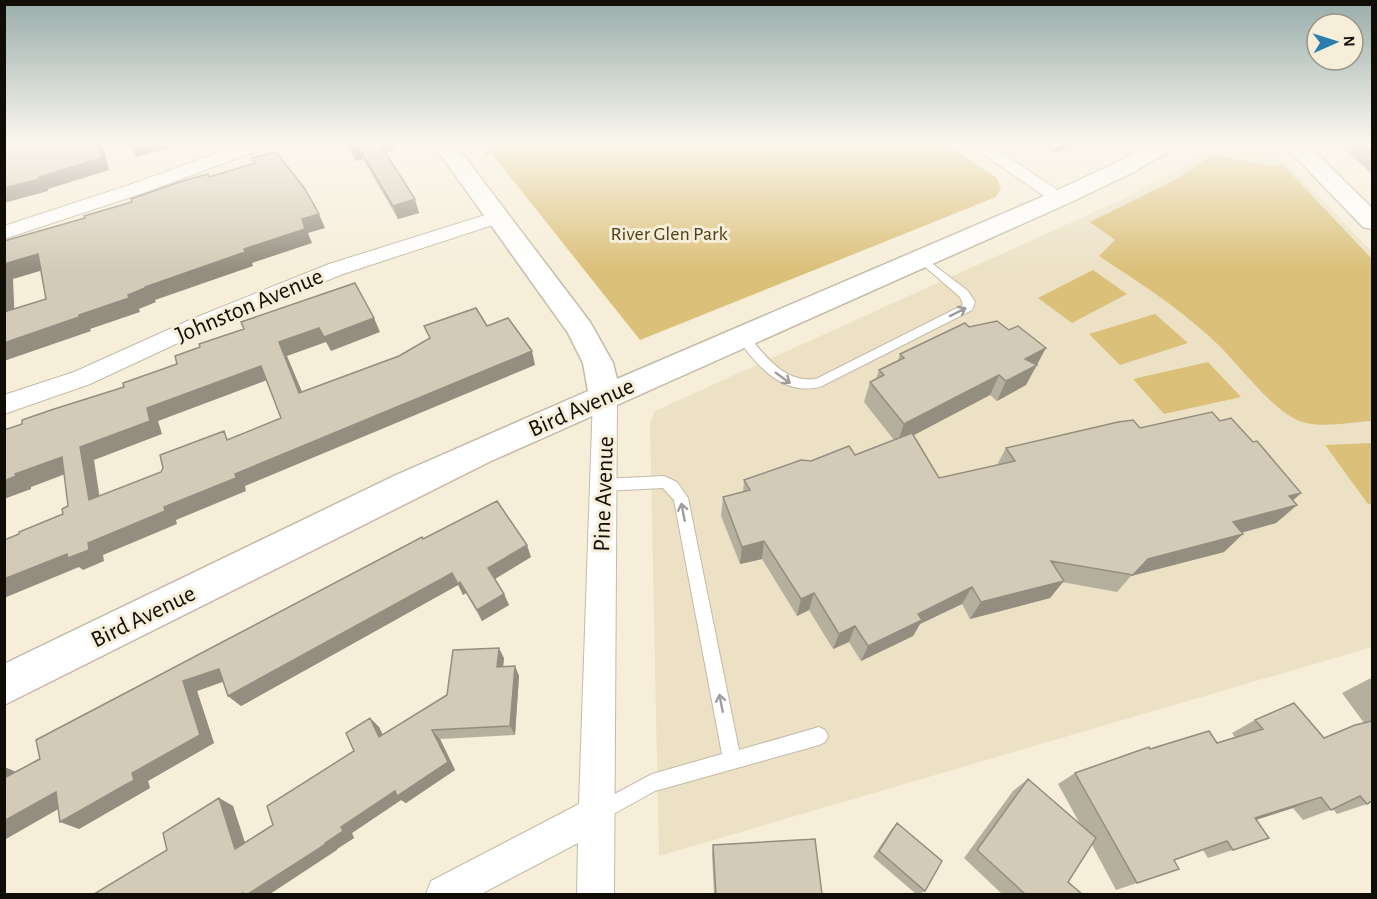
<svg xmlns="http://www.w3.org/2000/svg" width="1377" height="899" viewBox="0 0 1377 899" font-family="'Alegreya Sans',sans-serif">
  <style>
    .built { fill: #ece1c5 }
    .green { fill: #dbc079 }
    .lines { fill: none; stroke-linecap: round; stroke-linejoin: round }
    .service-casing { stroke: #c3bba7; stroke-width: 2 }
    .minor-casing { stroke: #c3bba7; stroke-width: 2 }
    .tertiary-casing { stroke: #c3bba7; stroke-width: 3 }
    .path { stroke: #a09a8b; stroke-width: 3; stroke-dasharray: 4 4; stroke-linecap: butt }
    .service { fill: #fff; fill-rule: evenodd }
    .minor { fill: #fff; fill-rule: evenodd }
    .tertiary { fill: #fff; fill-rule: evenodd }
    .wall { fill: #b5af9d }
    .shaded-wall { fill: #948e80 }
    .building { fill: #d3cbb7; stroke: #948e80; stroke-width: 1.5; fill-rule: evenodd }
    .oneway { stroke: #9f9e9c }
    .labels { text-anchor: middle; stroke-width: 6; stroke-linejoin: round; paint-order: stroke }
    .far-park-label { font-size: 20px; fill: #4d3f1a; stroke: #f6eed9 }
    .street-label { font-size: 24px; fill: #100d07; stroke: #f6eed9 }
  </style>
  <rect width="100%" height="100%" fill="#f6eed9"/>
  <path class="built" d="M 1216,144 L 1269,144 L 1372,252 L 1372,647 L 659,856 L 650,423 L 655,411 L 1125,198 L 1187,164 Z"/>
  <path class="green" d="M 484,144 L 945,144 L 997,178 L 1001,188 L 996,197 L 640,340 Z
    M 1218,155 L 1262,165 L 1283,165 L 1372,259 L 1372,421 C 1350,422 1316,430 1295,419 C 1265,403 1236,360 1210,337 C 1176,306 1137,281 1099,256 L 1115,240 L 1090,222 L 1173,181 L 1211,156 Z
    M 1093,270 L 1127,294 L 1072,323 L 1038,298 Z
    M 1155,314 L 1188,343 L 1120,365 L 1089,334 Z
    M 1208,362 L 1241,397 L 1164,414 L 1133,379 Z
    M 1372,443 L 1372,504 L 1368,504 L 1325,445 Z"/>
  <g class="lines">
    <defs>
      <path id="service" d="M 921,255 L 968,291 L 975,302 L 972,310 L 822,386 C 785,398 755,365 736,336 L 742,332 L 746,333 C 765,355 783,383 816,379 L 963,305 L 960,297 L 917,260 L 917,256 Z
        M 664,476 L 677,482 L 688,498 L 739,750 L 819,727 L 825,730 L 828,736 L 825,742 L 819,745 L 655,791 L 599,822 L 592,820 L 590,813 L 592,806 L 652,774 L 722,754 L 674,500 L 663,488 L 603,491 L 598,489 L 596,485 L 598,481 L 603,479 Z"/>
      <path id="minor" d="M 243,144 L 268,144 L 265,148 L 143,193 L 4,239 L 4,226 L 129,185 Z
        M 968,144 L 989,144 L 1069,198 L 1067,202 L 1053,202 Z
        M 498,211 L 505,213 L 508,217 L 505,221 L 343,274 L 208,329 L 90,384 L 4,414 L 4,395 L 74,372 L 192,319 L 329,264 Z
        M 605,388 L 614,391 L 617,397 L 614,894 L 577,894 L 578,843 L 481,894 L 426,894 L 431,881 L 579,804 L 593,397 L 596,391 Z"/>
      <path id="tertiary" d="M 433,144 L 455,144 L 590,322 L 613,363 L 617,379 L 1051,193 L 1118,162 L 1149,144 L 1176,144 L 1173,149 L 1134,172 L 1069,203 L 489,462 L 4,705 L 4,664 L 396,475 L 588,391 L 583,363 L 568,333 Z
        M 1283,144 L 1307,144 L 1372,208 L 1372,229 L 1363,227 Z"/>
    </defs>
    <use href="#service" class="service-casing"/>
    <use href="#minor" class="minor-casing"/>
    <use href="#tertiary" class="tertiary-casing"/>
    <path class="path" d="M 486,153 L 497,150 L 504,144"/>
    <use href="#service" class="service"/>
    <use href="#minor" class="minor"/>
    <use href="#tertiary" class="tertiary"/>
  </g>
  <path class="wall" d="M 345,144 L 392,144 L 394,150 L 385,152 L 419,213 L 398,219 L 363,159 L 356,161 Z
    M 1040,144 L 1077,144 L 1055,153 Z
    M 1339,144 L 1372,144 L 1372,174 Z
    M 969,327 L 1036,368 L 1034,369 L 1026,385 L 997,401 L 990,395 L 914,435 L 939,478 L 997,465 L 1006,448 L 1140,428 L 1220,421 L 1301,493 L 1293,500 L 1297,505 L 1276,523 L 1242,533 L 1224,552 L 1131,576 L 1117,592 L 1062,582 L 1050,598 L 970,619 L 962,604 L 920,624 L 913,636 L 861,661 L 849,642 L 833,649 L 809,610 L 797,616 L 762,559 L 740,564 L 721,516 L 723,497 L 743,492 L 744,480 L 811,461 L 855,455 L 894,440 L 864,402 L 870,382 L 876,379 L 879,370 L 898,360 L 900,354 Z
    M 423,539 L 531,557 L 495,579 L 504,594 L 509,605 L 482,621 L 466,593 L 463,595 L 458,585 L 241,706 L 228,696 L 223,681 L 197,691 L 214,743 L 148,781 L 150,788 L 79,829 L 58,809 L 4,840 L 4,767 L 14,771 L 15,772 Z
    M 504,658 L 503,666 L 515,666 L 519,676 L 515,735 L 440,739 L 455,770 L 406,803 L 401,800 L 352,833 L 354,838 L 337,849 L 337,850 L 167,850 L 219,798 L 233,806 L 245,843 L 273,825 L 354,751 L 370,718 L 379,727 L 383,735 Z
    M 1372,678 L 1372,801 L 1367,804 L 1337,814 L 1333,809 L 1303,820 L 1293,808 L 1256,820 L 1242,847 L 1208,858 L 1203,850 L 1174,860 L 1179,869 L 1116,890 L 1092,845 L 1068,882 L 1082,894 L 1002,894 L 964,858 L 1013,791 L 1028,779 L 1080,824 L 1058,784 L 1075,773 L 1150,749 L 1217,743 L 1235,737 L 1232,733 L 1255,720 L 1324,738 L 1364,723 L 1342,693 L 1369,679 Z
    M 897,823 L 925,891 L 919,894 L 916,894 L 873,857 L 891,830 Z
    M 713,845 L 822,894 L 714,894 L 712,854 Z"/>
  <path class="shaded-wall" d="M 98,144 L 100,144 L 104,150 L 109,170 L 48,189 L 48,191 L 4,203 L 4,188 L 39,177 Z
    M 128,144 L 183,144 L 137,157 Z
    M 379,144 L 392,144 L 394,150 L 382,153 Z
    M 1058,144 L 1077,144 L 1055,153 Z
    M 358,146 L 363,159 L 356,161 L 351,148 Z
    M 415,199 L 419,213 L 398,219 L 393,206 Z
    M 319,214 L 325,228 L 308,233 L 312,243 L 252,263 L 253,266 L 155,300 L 156,302 L 139,309 L 140,312 L 90,329 L 91,331 L 4,361 L 4,343 L 128,295 L 145,287 L 244,249 L 302,219 Z
    M 38,254 L 50,268 L 13,279 L 15,326 L 4,315 L 4,264 Z
    M 374,318 L 380,332 L 331,351 L 326,342 L 287,356 L 308,406 L 299,393 L 279,342 L 319,328 Z
    M 1046,348 L 1026,385 L 997,401 L 1006,381 L 1025,359 Z
    M 532,351 L 535,365 L 245,486 L 246,491 L 176,520 L 177,524 L 103,555 L 104,561 L 83,570 L 79,567 L 4,598 L 4,579 L 88,543 L 235,474 Z
    M 261,366 L 270,379 L 158,421 L 162,434 L 94,460 L 102,513 L 89,500 L 80,447 L 147,408 Z
    M 999,375 L 990,395 L 897,444 L 904,424 Z
    M 62,457 L 76,470 L 31,487 L 31,489 L 4,499 L 4,481 L 15,474 Z
    M 1301,493 L 1284,509 L 1297,505 L 1276,523 L 1214,540 L 1233,522 L 1289,496 Z
    M 1243,534 L 1224,552 L 1131,576 L 1148,559 Z
    M 764,541 L 762,559 L 740,564 L 742,547 Z
    M 527,545 L 531,557 L 493,580 L 488,568 Z
    M 452,573 L 458,585 L 241,706 L 228,696 Z
    M 1064,581 L 1050,598 L 970,619 L 981,602 Z
    M 460,582 L 466,593 L 463,595 L 458,584 Z
    M 972,587 L 962,604 L 920,624 L 913,636 L 861,661 L 868,646 L 918,614 Z
    M 814,593 L 809,610 L 797,616 L 801,599 Z
    M 504,594 L 509,605 L 482,621 L 477,610 Z
    M 855,626 L 849,642 L 833,649 L 839,634 Z
    M 499,648 L 504,658 L 502,677 L 497,667 Z
    M 515,666 L 519,676 L 515,735 L 510,726 Z
    M 219,669 L 231,679 L 197,691 L 214,743 L 148,781 L 150,788 L 79,829 L 60,822 L 132,773 L 183,681 Z
    M 370,718 L 379,727 L 388,746 L 379,737 Z
    M 432,730 L 440,739 L 455,770 L 406,803 L 401,800 L 352,833 L 354,838 L 337,849 L 337,850 L 270,894 L 248,894 L 325,843 Z
    M 4,767 L 14,771 L 18,789 L 4,784 Z
    M 56,792 L 74,800 L 4,840 L 4,821 Z
    M 1321,797 L 1293,808 L 1230,828 L 1255,818 Z
    M 219,798 L 233,806 L 249,855 L 235,849 Z"/>
  <path class="building" d="M 4,144 L 98,144 L 101,158 L 39,177 L 39,179 L 4,188 Z
    M 349,144 L 380,144 L 415,199 L 393,206 L 358,146 L 351,148 Z
    M 1364,144 L 1372,144 L 1372,151 Z
    M 276,152 L 305,189 L 319,214 L 302,219 L 305,229 L 244,249 L 245,252 L 145,287 L 145,288 L 128,295 L 129,298 L 79,315 L 79,317 L 4,343 L 4,312 L 46,299 L 38,254 L 4,264 L 4,241 L 85,218 L 84,216 L 132,202 L 131,199 L 182,181 L 208,174 L 209,177 L 255,163 L 252,158 Z
    M 355,283 L 374,318 L 324,337 L 319,328 L 279,342 L 299,393 L 399,356 L 430,338 L 424,326 L 476,308 L 487,326 L 508,318 L 532,351 L 235,474 L 236,478 L 164,507 L 165,511 L 88,543 L 89,550 L 68,558 L 67,554 L 4,579 L 4,540 L 19,534 L 19,532 L 63,514 L 62,509 L 68,506 L 62,457 L 15,474 L 16,476 L 4,481 L 4,430 L 22,424 L 22,420 L 51,410 L 124,387 L 123,383 L 177,364 L 175,356 L 200,347 L 199,344 L 244,329 L 241,322 ZM 261,366 L 281,418 L 227,440 L 224,431 L 160,455 L 163,468 L 161,472 L 89,500 L 80,447 L 150,421 L 147,408 Z
    M 997,321 L 1009,330 L 1018,326 L 1046,348 L 1025,359 L 1037,365 L 1006,381 L 999,375 L 904,424 L 870,382 L 884,375 L 879,370 L 904,358 L 900,354 L 965,323 L 969,327 Z
    M 1212,412 L 1220,421 L 1231,418 L 1253,442 L 1257,441 L 1301,493 L 1289,496 L 1297,505 L 1233,522 L 1243,534 L 1148,559 L 1133,575 L 1051,561 L 1064,581 L 981,602 L 972,587 L 918,614 L 922,620 L 868,646 L 855,626 L 839,634 L 814,593 L 801,599 L 764,541 L 742,547 L 723,497 L 750,490 L 744,480 L 801,460 L 811,461 L 849,446 L 855,455 L 912,433 L 939,478 L 1015,461 L 1006,448 L 1118,422 L 1133,420 L 1140,428 Z
    M 497,501 L 527,545 L 488,568 L 504,594 L 477,610 L 460,582 L 458,584 L 452,573 L 228,696 L 219,669 L 183,681 L 200,735 L 132,773 L 134,780 L 60,822 L 56,792 L 4,821 L 4,778 L 40,759 L 36,740 L 422,537 L 423,539 Z
    M 499,648 L 497,667 L 515,666 L 510,726 L 432,730 L 448,762 L 397,796 L 395,791 L 341,827 L 343,831 L 325,843 L 326,844 L 248,894 L 243,894 L 243,893 L 240,894 L 94,894 L 167,850 L 163,833 L 219,798 L 235,849 L 273,825 L 267,806 L 354,751 L 346,733 L 370,718 L 379,737 L 447,695 L 453,650 Z
    M 1294,703 L 1324,738 L 1355,725 L 1372,721 L 1372,801 L 1367,804 L 1360,796 L 1331,810 L 1321,797 L 1255,818 L 1269,838 L 1233,850 L 1227,841 L 1174,860 L 1179,869 L 1137,883 L 1075,773 L 1149,747 L 1150,749 L 1209,731 L 1217,743 L 1263,729 L 1255,720 Z
    M 1028,779 L 1096,838 L 1068,882 L 1082,894 L 1025,894 L 977,850 Z
    M 897,823 L 942,861 L 925,891 L 879,851 Z
    M 815,839 L 822,894 L 710,894 L 716,894 L 713,845 Z"/>
  <defs><path id="oneway-shaft" d="M-6 0H5M1.5-3L5.5 0L1.5 3" fill="none" stroke-width="1.6" stroke-linecap="round" stroke-linejoin="round" transform="scale(1.5)"/></defs>
  <g class="oneway">
    <use href="#oneway-shaft" transform="translate(958 312) rotate(-27)"/>
    <use href="#oneway-shaft" transform="translate(783 378) rotate(36)"/>
    <use href="#oneway-shaft" transform="translate(683 512) rotate(-101)"/>
    <use href="#oneway-shaft" transform="translate(721 703) rotate(-101)"/>
  </g>
  <linearGradient id="sky" x2="0" y2="1"><stop stop-color="#99adaa"/><stop offset="0.53" stop-color="#fbf7ee"/><stop offset="1" stop-color="#fbf7ee" stop-opacity="0"/></linearGradient>
  <rect width="1377" height="270" fill="url(#sky)"/>
  <g class="labels">
    <g class="far-park-label">
      <text x="669" y="240">River Glen Park</text>
    </g>
    <g class="street-label">
      <text transform="translate(249 305) rotate(-23)" y="8">Johnston Avenue</text>
      <text transform="translate(581 407) rotate(-24)" y="8">Bird Avenue</text>
      <text transform="translate(603 494) rotate(-88)" y="8">Pine Avenue</text>
      <text transform="translate(143 616) rotate(-26)" y="8">Bird Avenue</text>
    </g>
  </g>
  <rect width="1377" height="899" fill="none" stroke="#100d07" stroke-width="12"/>
  <g transform="translate(1335 42) rotate(87)"><circle r="28" fill="#f6eed9" stroke="#9a9485" stroke-width="1.5"/>
  <path d="M0-4.5L10 22L0 15L-10 22Z" fill="#2a7dad"/>
  <text y="-9" font-size="16" font-weight="bold" text-anchor="middle" fill="#100d07">N</text>
  </g>
</svg>
